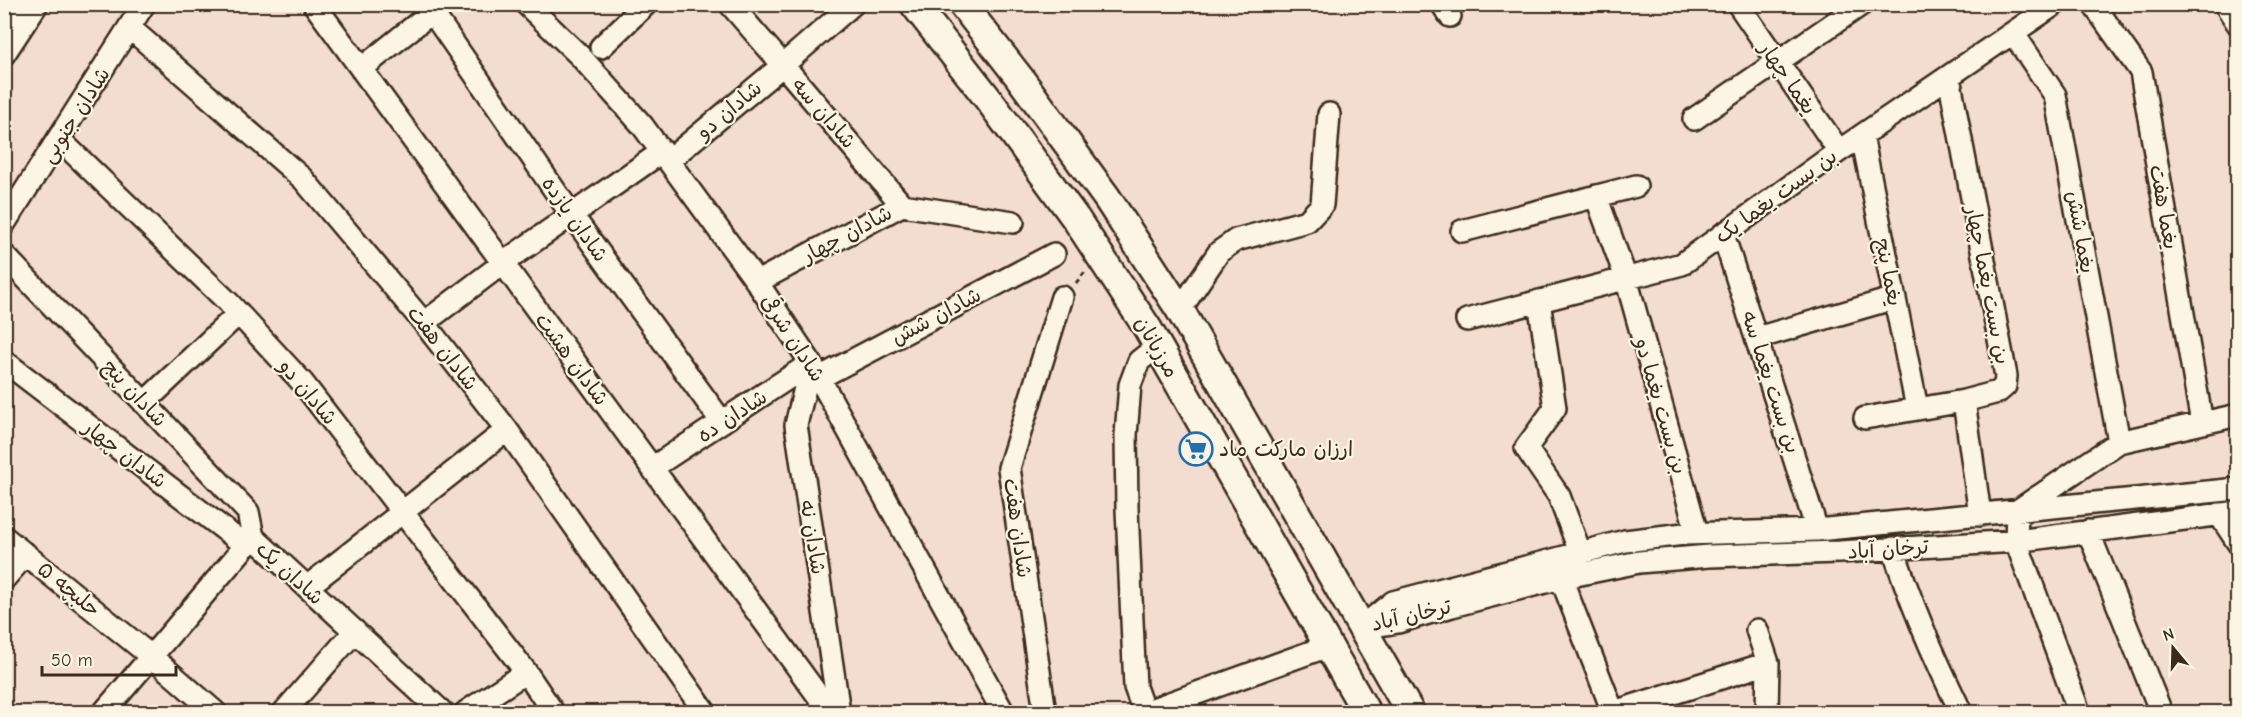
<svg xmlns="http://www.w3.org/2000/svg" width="2242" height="717" viewBox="0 0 2242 717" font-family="'Comic Neue','Playpen Sans Arabic',sans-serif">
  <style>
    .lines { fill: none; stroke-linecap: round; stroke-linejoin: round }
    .minor-casing { stroke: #3b2a1e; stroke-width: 26 }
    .major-casing { stroke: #3b2a1e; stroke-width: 32 }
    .path { stroke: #3b2a1e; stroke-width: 3; stroke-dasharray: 4.5 4.5; stroke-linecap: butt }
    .minor { stroke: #fcf5e5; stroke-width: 21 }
    .major { stroke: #fcf5e5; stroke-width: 27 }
    .labels { text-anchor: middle; stroke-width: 4.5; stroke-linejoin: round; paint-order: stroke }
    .street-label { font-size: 21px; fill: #3b2a1e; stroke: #fcf5e5 }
    .poi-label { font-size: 21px; fill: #3b2a1e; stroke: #fcf5e5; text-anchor: start }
  </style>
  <rect width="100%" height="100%" fill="#f3ddd0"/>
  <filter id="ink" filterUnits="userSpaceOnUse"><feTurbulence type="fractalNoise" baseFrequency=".0167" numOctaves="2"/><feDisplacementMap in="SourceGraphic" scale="12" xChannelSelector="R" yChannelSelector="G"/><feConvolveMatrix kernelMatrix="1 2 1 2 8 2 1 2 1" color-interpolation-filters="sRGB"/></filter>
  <g filter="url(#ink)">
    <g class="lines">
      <defs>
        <path id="minor" d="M 314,4 L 830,712
          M 526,4 L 580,56 L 642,125 L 757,282 L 811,363 L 1003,712
          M 853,4 L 783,65 L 902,205
          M 1442,4 L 1450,16
          M 1738,4 L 1839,151
          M 2093,4 L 2141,72 L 2202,423
          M 2225,4 L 2238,24
          M 4,10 L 27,19
          M 432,12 L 571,214 L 722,422
          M 130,28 L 303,179 L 424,323 L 507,430 L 705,712
          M 2013,33 L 2055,95 L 2119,442
          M 601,47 L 646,4
          M 4,54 L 37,4
          M 361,69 L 442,4
          M 1694,119 L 1862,4
          M 1862,136 L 1917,408
          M 59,139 L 228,302 L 302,382 L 526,672 L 553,712
          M 669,160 L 783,65 L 730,4
          M 1596,196 L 1626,278 L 1697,533
          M 4,224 L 144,4
          M 1462,231 L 1636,186
          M 1723,234 L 1817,530
          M 4,255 L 248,512 L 253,537
          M 757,282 L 902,205 L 1013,222
          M 1539,301 L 1555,408 L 1526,448 L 1559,496 L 1580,552
          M 1180,310 L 1219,252 L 1236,240 L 1307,221 L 1322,205 L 1329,114
          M 1467,320 L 1682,264 L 1839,151 L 2055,4
          M 424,323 L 503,263 L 663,151
          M 1757,338 L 1895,298
          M 4,361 L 246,546
          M 811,363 L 796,425 L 839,712
          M 819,378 L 1054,254
          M 1964,401 L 1980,515
          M 144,403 L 239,313
          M 1865,418 L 1964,401 L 1998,392 L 2005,386 L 2006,376 L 1949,77
          M 652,468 L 811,363
          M 2219,514 L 2238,543
          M 2088,531 L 2161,712
          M 4,537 L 152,657 L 215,712
          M 253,537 L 442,712
          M 1893,548 C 1911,605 1935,659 1961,712
          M 1561,578 L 1613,712
          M 4,579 L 26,554
          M 307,587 L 507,430
          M 1361,628 L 1393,602 L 1625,541 L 1684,534 L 1817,530 L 2238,489
          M 1362,628 L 1398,622 L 1452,606 L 1561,578 L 1639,562 L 1709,556 L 1840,552 L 2016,541 L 2238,512
          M 1757,630 L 1768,663 L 1767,712
          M 104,712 L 253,537
          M 284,712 L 355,631
          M 466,712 L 526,672
          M 1045,712 L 1009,468 L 1062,297
          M 1144,712 L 1135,687 L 1127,509 L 1126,435 L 1130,385 L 1139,361 L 1158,346
          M 1145,712 L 1328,646
          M 1614,712 L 1768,663
          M 2079,712 L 2016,541 L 2017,511 L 2119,442 L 2238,415"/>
        <path id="major" d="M 914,4 L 989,100 L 1076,219 L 1148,329 L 1366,712
          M 962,4 L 1019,77 L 1107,198 L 1180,310 L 1410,712"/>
      </defs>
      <use href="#minor" class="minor-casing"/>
      <use href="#major" class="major-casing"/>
      <path class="path" d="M 1076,283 L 1085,272"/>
      <use href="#minor" class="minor"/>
      <use href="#major" class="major"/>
    </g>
  </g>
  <defs>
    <symbol id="supermarket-ring" viewBox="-11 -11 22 22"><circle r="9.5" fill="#fcf5e5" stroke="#1f6fb2" stroke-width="1.5"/><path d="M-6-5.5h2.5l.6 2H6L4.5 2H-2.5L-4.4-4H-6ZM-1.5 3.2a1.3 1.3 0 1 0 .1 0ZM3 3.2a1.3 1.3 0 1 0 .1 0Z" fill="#1f6fb2"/></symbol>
  </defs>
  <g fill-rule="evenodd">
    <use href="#supermarket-ring" x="1177" y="430" width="38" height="38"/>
  </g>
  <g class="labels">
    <g class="street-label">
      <text transform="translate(1788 78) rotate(55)" y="7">یغما چهار</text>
      <text transform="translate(729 110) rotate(-40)" y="7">شادان دو</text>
      <text transform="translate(824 113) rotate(49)" y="7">شادان سه</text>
      <text transform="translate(75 115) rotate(-57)" y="7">شادان جنوبی</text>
      <text transform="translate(1776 196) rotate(-36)" y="7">بن بست یغما یک</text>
      <text transform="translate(2164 207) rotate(80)" y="7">یغما هفت</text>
      <text transform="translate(575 219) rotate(55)" y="7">شادان یازده</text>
      <text transform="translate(2081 232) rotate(80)" y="7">یغما شش</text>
      <text transform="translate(847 234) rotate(-28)" y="7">شادان چهار</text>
      <text transform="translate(1889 272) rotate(79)" y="7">یغما پنج</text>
      <text transform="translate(1988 285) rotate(79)" y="7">بن بست یغما چهار</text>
      <text transform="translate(936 316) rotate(-28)" y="7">شادان شش</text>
      <text transform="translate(793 338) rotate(57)" y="7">شادان شرقی</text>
      <text transform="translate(1157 347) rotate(60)" y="7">مرزبانان</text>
      <text transform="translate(443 348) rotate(52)" y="7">شادان هفت</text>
      <text transform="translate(572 359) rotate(54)" y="7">شادان هشت</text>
      <text transform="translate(1771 382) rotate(72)" y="7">بن بست یغما سه</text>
      <text transform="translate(308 392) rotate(50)" y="7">شادان دو</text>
      <text transform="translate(135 393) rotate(47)" y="7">شادان پنج</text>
      <text transform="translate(1661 406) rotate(74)" y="7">بن بست یغما دو</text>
      <text transform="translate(732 416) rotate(-33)" y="7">شادان ده</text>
      <text transform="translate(125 454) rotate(37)" y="7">شادان چهار</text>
      <text transform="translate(1018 528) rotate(82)" y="7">شادان هفت</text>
      <text transform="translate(813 537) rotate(81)" y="7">شادان نه</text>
      <text transform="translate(1888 549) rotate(-4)" y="7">ترخان آباد</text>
      <text transform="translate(290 573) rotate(42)" y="7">شادان یک</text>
      <text transform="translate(69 589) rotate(39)" y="7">حلبچه ۵</text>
      <text transform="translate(1411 615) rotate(-13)" y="7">ترخان آباد</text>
    </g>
    <g class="poi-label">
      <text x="1219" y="456">ارزان مارکت ماد</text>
    </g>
  </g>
  <rect width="2242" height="717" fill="none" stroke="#fcf5e5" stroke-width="24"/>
  <rect x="12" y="12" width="2218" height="693" fill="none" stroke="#3b2a1e" stroke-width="2" filter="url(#ink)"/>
  <g transform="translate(2173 648) rotate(341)" stroke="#fcf5e5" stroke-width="4.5" paint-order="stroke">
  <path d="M0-4.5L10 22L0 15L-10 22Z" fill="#3b2a1e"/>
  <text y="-9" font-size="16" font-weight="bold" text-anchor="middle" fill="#3b2a1e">N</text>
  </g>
  <path d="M42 666v9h134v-9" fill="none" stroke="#3b2a1e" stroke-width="3"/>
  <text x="51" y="666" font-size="18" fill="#3b2a1e" stroke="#fcf5e5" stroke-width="4.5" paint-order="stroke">50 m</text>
</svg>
